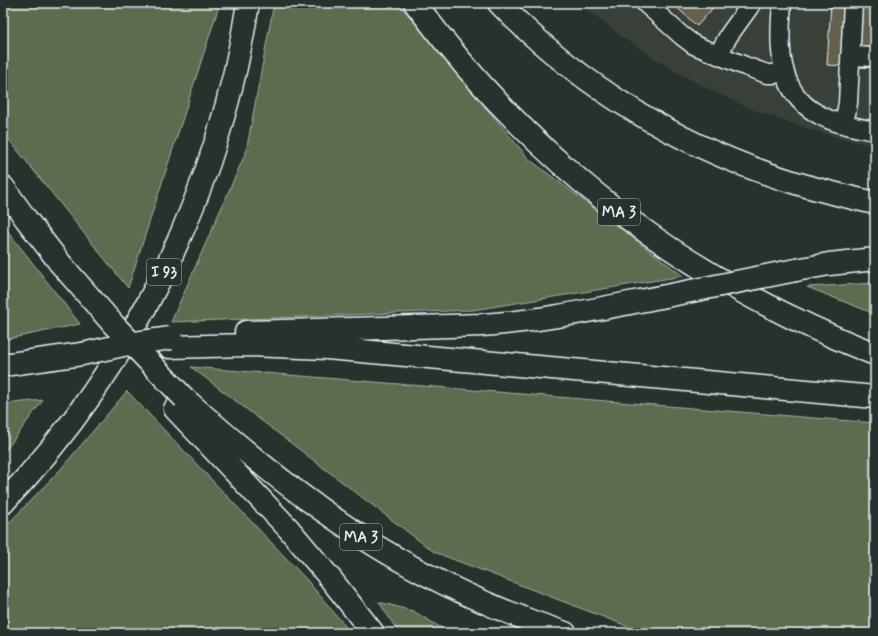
<svg xmlns="http://www.w3.org/2000/svg" width="878" height="636" viewBox="0 0 878 636" font-family="Mynerve,sans-serif">
  <style>
    .built { fill: #394037 }
    .green { fill: #5b6d4f; stroke: #a2afa4 }
    .building { fill: #64604d; stroke: #e8f1f8; filter: url(#shadow) }
    .lines { fill: none; stroke-linecap: round; stroke-linejoin: round }
    .minor-casing { stroke: #e8f1f8; stroke-width: 21 }
    .highway-casing { stroke: #e8f1f8; stroke-width: 25 }
    .minor { stroke: #26332d; stroke-width: 18 }
    .highway { stroke: #26332d; stroke-width: 22 }
    .highway-bridge-casing { stroke: #e8f1f8; stroke-width: 25; stroke-linecap: butt }
    .highway-bridge { stroke: #26332d; stroke-width: 22 }
    .labels { text-anchor: middle; stroke-width: 3; stroke-linejoin: round; paint-order: stroke }
    .shield { fill: #26332d; stroke: #aeb8bb; stroke-width: 1 }
    .shield-label { font-size: 15px; font-weight: bold; fill: #e8f1f8 }
  </style>
  <defs>
    <filter id="shadow"><feDropShadow dx="3.5" dy="-3.5" stdDeviation="0" flood-color="#0009"/></filter>
  </defs>
  <rect width="100%" height="100%" fill="#26332d"/>
  <filter id="ink" filterUnits="userSpaceOnUse"><feTurbulence type="fractalNoise" baseFrequency=".025" numOctaves="2"/><feDisplacementMap in="SourceGraphic" scale="8" xChannelSelector="R" yChannelSelector="G"/><feConvolveMatrix kernelMatrix="1 2 1 2 8 2 1 2 1" color-interpolation-filters="sRGB"/></filter>
  <g filter="url(#ink)">
    <path class="built" d="M 579,3 L 875,3 L 875,146 L 828,135 L 797,125 L 751,109 L 717,93 L 685,77 L 654,58 L 622,37 Z"/>
    <path class="green" d="M 3,3 L 220,3 L 128,288 L 6,136 L 3,130 Z
      M 274,3 L 398,3 L 529,159 L 683,276 L 473,310 L 171,322 L 246,152 Z
      M 3,225 L 80,324 L 3,340 Z
      M 875,283 L 875,314 L 807,287 Z
      M 191,367 L 875,423 L 875,633 L 645,633 L 434,552 Z
      M 127,391 L 306,579 L 351,633 L 3,633 L 3,529 L 60,470 Z
      M 43,400 L 3,454 L 3,404 Z
      M 379,602 L 413,611 L 450,633 L 399,633 Z"/>
    <path class="building" d="M 672,3 L 717,3 L 697,26 Z
      M 831,3 L 875,3 L 875,68 L 827,65 Z"/>
    <g class="lines">
      <defs>
        <path id="minor" d="M 645,3 L 682,36 L 694,45 L 745,66 L 767,74 L 775,74 L 784,70
          M 782,3 C 779,43 776,90 816,113 C 834,124 855,127 875,131
          M 718,55 L 729,35 L 752,3
          M 850,56 L 875,57
          M 844,124 L 848,103 L 853,3"/>
        <path id="highway" d="M 415,3 C 502,121 612,221 741,291 C 784,315 829,336 875,354
          M 499,3 C 580,87 684,149 796,183 C 822,191 848,197 875,203
          M 3,187 L 26,219 L 60,263
          M 796,270 L 829,264 L 875,259
          M 246,332 L 482,325 C 543,321 602,308 661,297
          M 169,347 L 247,345 L 327,348 L 875,397
          M 3,365 L 82,354
          M 184,398 C 232,441 282,483 335,519 C 405,568 483,606 565,633
          M 175,409 L 288,528 L 330,578 L 373,633
          M 3,503 C 133,367 220,189 248,3"/>
      </defs>
      <use href="#minor" class="minor-casing"/>
      <use href="#highway" class="highway-casing"/>
      <use href="#minor" class="minor"/>
      <use href="#highway" class="highway"/>
      <defs>
        <path id="highway-bridge" d="M 60,263 L 114,325 L 184,398
          M 661,297 L 796,270
          M 82,354 L 128,344 L 171,338"/>
      </defs>
      <use href="#highway-bridge" class="highway-bridge-casing"/>
      <use href="#highway-bridge" class="highway-bridge"/>
    </g>
  </g>
  <g class="labels">
    <g class="shield">
      <rect x="598" y="199" width="42" height="26" rx="3"/>
      <rect x="147" y="259" width="34" height="26" rx="3"/>
      <rect x="340" y="524" width="42" height="26" rx="3"/>
    </g>
    <g class="shield-label">
      <text x="619" y="217">MA 3</text>
      <text x="164" y="277">I 93</text>
      <text x="361" y="542">MA 3</text>
    </g>
  </g>
  <rect width="878" height="636" fill="none" stroke="#26332d" stroke-width="16"/>
  <rect x="8" y="8" width="862" height="620" fill="none" stroke="#e8f1f8" stroke-width="1.5" filter="url(#ink)"/>
</svg>
